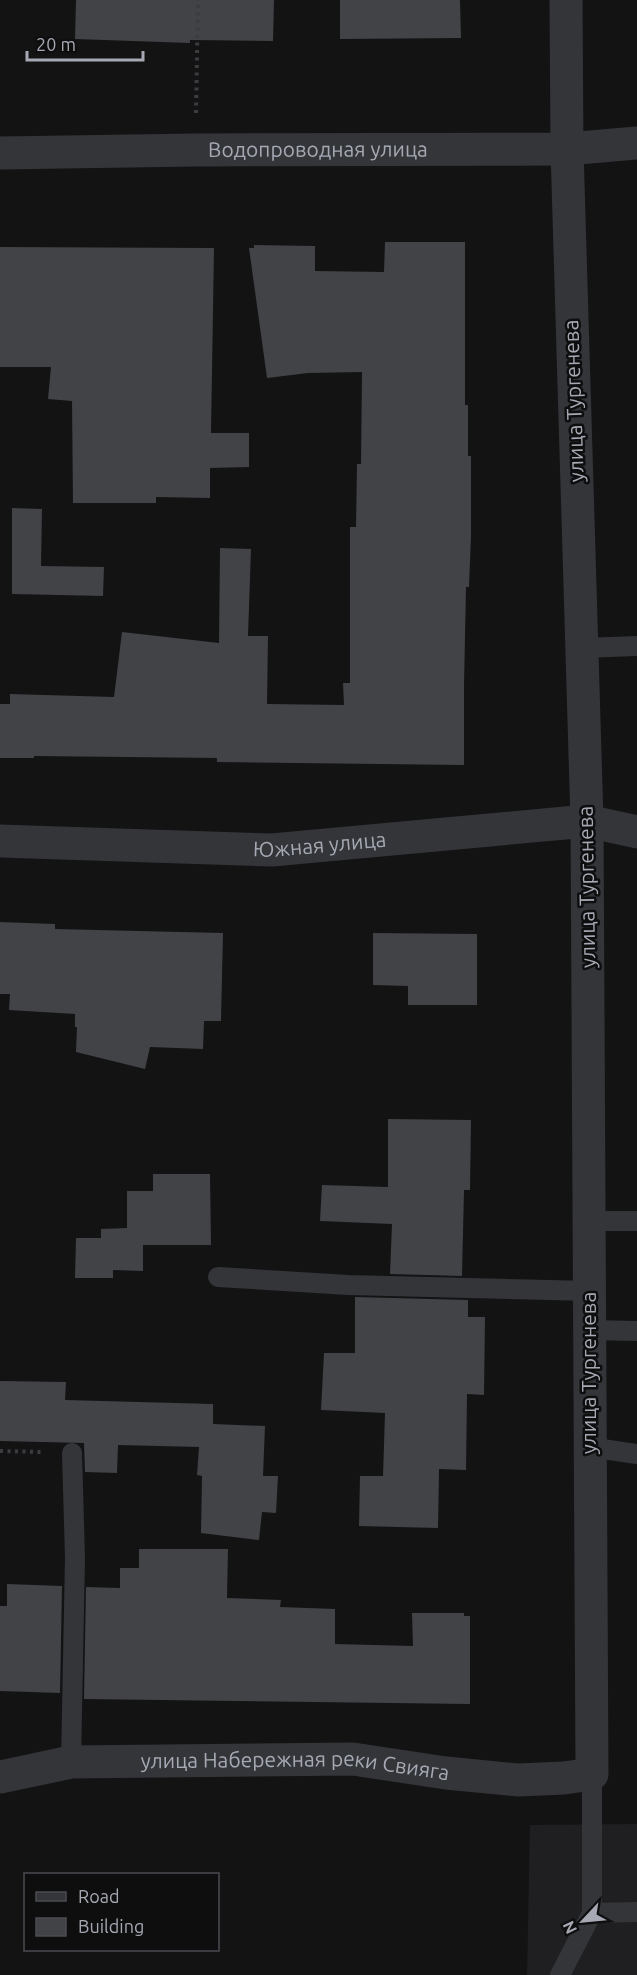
<svg xmlns="http://www.w3.org/2000/svg" width="637" height="1975" viewBox="0 0 637 1975" font-family="Ubuntu,sans-serif">
  <style>
    .built { fill: #1f1f21 }
    .building { fill: #424347 }
    .lines { fill: none; stroke-linecap: round; stroke-linejoin: round }
    .path { stroke: #3b3c40; stroke-width: 4; stroke-dasharray: 3 4.5; stroke-linecap: butt }
    .lane { stroke: #343539; stroke-width: 20 }
    .street { stroke: #343539; stroke-width: 33 }
    .labels { text-anchor: middle; stroke-width: 5; stroke-linejoin: round; paint-order: stroke }
    .street-label { font-size: 21px; fill: #a6a9b3; stroke: #0e0e0f }
  </style>
  <rect width="100%" height="100%" fill="#131314"/>
  <path class="built" d="M 637,1824 L 637,1975 L 527,1975 L 530,1825 Z"/>
  <path class="building" d="M 76,0 L 274,0 L 273,41 L 190,40 L 190,43 L 75,39 Z
    M 340,0 L 460,0 L 461,38 L 340,39 Z
    M 385,242 L 465,242 L 465,405 L 468,405 L 468,456 L 471,456 L 471,536 L 469,587 L 466,587 L 464,686 L 464,765 L 217,762 L 217,758 L 34,756 L 34,758 L 0,758 L 0,704 L 10,704 L 10,694 L 114,697 L 122,632 L 219,643 L 220,548 L 251,549 L 248,636 L 268,636 L 267,704 L 344,705 L 343,683 L 350,683 L 350,527 L 356,527 L 357,464 L 361,464 L 362,372 L 308,373 L 267,378 L 249,248 L 254,248 L 254,245 L 315,246 L 315,271 L 384,272 Z
    M 0,247 L 214,248 L 211,433 L 249,433 L 249,467 L 210,468 L 210,498 L 156,497 L 156,503 L 73,503 L 72,401 L 48,399 L 51,367 L 0,367 Z
    M 12,508 L 42,509 L 41,566 L 104,567 L 103,596 L 12,594 Z
    M 0,922 L 55,924 L 55,929 L 223,933 L 221,1021 L 204,1021 L 203,1049 L 150,1047 L 145,1069 L 76,1052 L 77,1027 L 75,1027 L 75,1014 L 9,1010 L 10,994 L 0,994 Z
    M 373,933 L 477,934 L 477,1005 L 408,1005 L 408,986 L 373,985 Z
    M 388,1119 L 471,1120 L 470,1190 L 464,1190 L 462,1276 L 390,1274 L 392,1224 L 320,1221 L 322,1185 L 388,1187 Z
    M 153,1174 L 210,1174 L 211,1245 L 143,1245 L 143,1271 L 113,1270 L 113,1278 L 75,1278 L 76,1238 L 101,1238 L 101,1229 L 127,1228 L 127,1191 L 153,1191 Z
    M 355,1297 L 468,1300 L 468,1317 L 485,1317 L 484,1395 L 467,1394 L 466,1470 L 439,1469 L 438,1528 L 359,1526 L 360,1476 L 383,1476 L 385,1413 L 321,1410 L 324,1353 L 355,1353 Z
    M 0,1381 L 66,1382 L 65,1400 L 213,1404 L 213,1424 L 265,1426 L 263,1476 L 278,1476 L 276,1513 L 262,1512 L 259,1540 L 201,1533 L 202,1476 L 197,1475 L 199,1447 L 118,1445 L 117,1473 L 85,1472 L 84,1443 L 0,1441 Z
    M 139,1549 L 228,1549 L 227,1598 L 281,1600 L 280,1607 L 335,1609 L 335,1644 L 413,1646 L 412,1613 L 464,1613 L 464,1616 L 470,1616 L 470,1704 L 84,1699 L 86,1587 L 120,1588 L 120,1568 L 139,1568 Z
    M 7,1584 L 62,1586 L 60,1693 L 0,1691 L 0,1606 L 7,1606 Z"/>
  <g class="lines">
    <path class="path" d="M 196,113 L 198,0
      M 0,1451 L 42,1452"/>
    <path class="lane" d="M 582,648 L 637,646
      M 590,1221 L 637,1221
      M 218,1277 L 348,1285 L 590,1291
      M 590,1330 L 637,1331
      M 589,1447 L 637,1454
      M 71,1762 L 75,1558 L 72,1453
      M 592,1913 L 637,1912
      M 560,1975 L 592,1913 L 592,1774"/>
    <g class="street">
      <path id="s1" d="M 0,153 L 195,150 L 567,149 L 637,143"/>
      <path id="s2" d="M 0,841 L 272,850 L 587,821 L 637,832"/>
      <path id="s3" d="M 0,1777 L 71,1762 L 353,1759 L 446,1773 L 518,1780 L 564,1778 L 592,1774 L 587,821 L 567,149 L 566,0"/>
    </g>
  </g>
  <g class="labels">
    <g class="street-label">
      <text dy="7" stroke="none"><textPath href="#s1" startOffset="318">Водопроводная улица</textPath></text>
      <text transform="translate(574 401) rotate(-92)" y="7">улица Тургенева</text>
      <text dy="7" stroke="none"><textPath href="#s2" startOffset="320">Южная улица</textPath></text>
      <text transform="translate(587 887) rotate(-91)" y="7">улица Тургенева</text>
      <text transform="translate(589 1373) rotate(-90)" y="7">улица Тургенева</text>
      <text dy="7" stroke="none"><textPath href="#s3" startOffset="297">улица Набережная реки Свияга</textPath></text>
    </g>
  </g>
  <rect x="24" y="1873" width="195" height="78" fill="#0e0e0f" stroke="#4b4c51" stroke-width="1.5"/>
  <rect x="36" y="1892" width="30" height="9" fill="#343539" stroke="#4b4c51" stroke-width="1.5"/>
  <text x="78" y="1903" font-size="18" fill="#a6a9b3">Road</text>
  <rect x="36" y="1918" width="30" height="18" fill="#424347" stroke="#4b4c51" stroke-width="1.5"/>
  <text x="78" y="1933" font-size="18" fill="#a6a9b3">Building</text>
  <g transform="translate(583 1921) rotate(244)" stroke="#0e0e0f" stroke-width="4.5" paint-order="stroke">
  <path d="M0-4.5L10 22L0 15L-10 22Z" fill="#a6a9b3"/>
  <text y="-9" font-size="16" font-weight="bold" text-anchor="middle" fill="#a6a9b3">N</text>
  </g>
  <path d="M27 51v9h116v-9" fill="none" stroke="#a6a9b3" stroke-width="3"/>
  <text x="36" y="51" font-size="18" fill="#a6a9b3" stroke="#0e0e0f" stroke-width="4.5" paint-order="stroke">20 m</text>
</svg>
